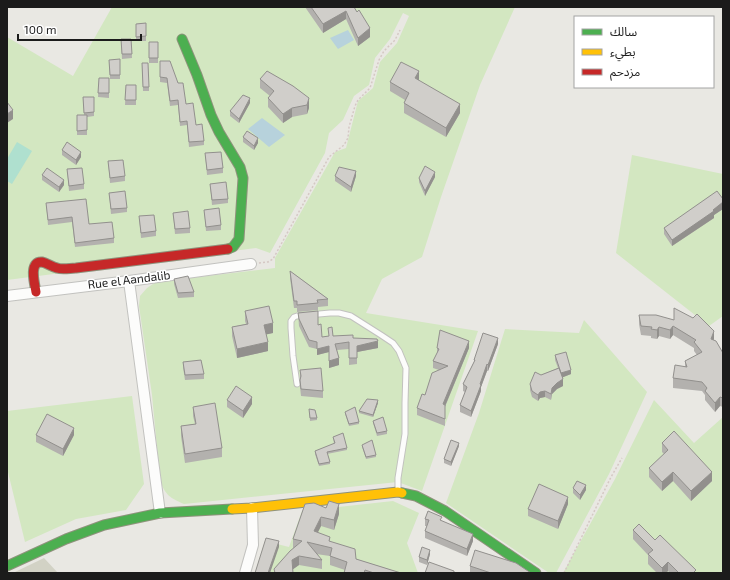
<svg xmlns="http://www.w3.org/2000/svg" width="730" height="580" viewBox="0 0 730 580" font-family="'Exo 2','Noto Sans Arabic',sans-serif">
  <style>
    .construction { fill: #d2d2c5 }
    .grass { fill: #d3e7c1 }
    .pitch { fill: #afe0cf }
    .water { fill: #b7d2dc }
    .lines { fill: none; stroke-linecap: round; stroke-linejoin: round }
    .lane-casing { stroke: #c2c2bf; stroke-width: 7 }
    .street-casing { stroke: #c2c2bf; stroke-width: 12 }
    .fast-casing { stroke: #8f927c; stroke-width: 11 }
    .slow-casing { stroke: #8f927c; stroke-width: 11 }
    .jam-casing { stroke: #8f927c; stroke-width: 11 }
    .path { stroke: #d5c8c4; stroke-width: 1.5; stroke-dasharray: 2 2; stroke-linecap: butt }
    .lane { stroke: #fcfcfb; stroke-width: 5 }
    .street { stroke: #fcfcfb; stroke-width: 10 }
    .fast { stroke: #4caf50; stroke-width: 9 }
    .slow { stroke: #ffc107; stroke-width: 9 }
    .jam { stroke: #c62828; stroke-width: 9 }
    .wall { fill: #b3b1ae }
    .shaded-wall { fill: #92908d }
    .building { fill: #d0ceca; stroke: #92908d }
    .labels { text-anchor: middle; stroke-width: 3; stroke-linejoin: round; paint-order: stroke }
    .street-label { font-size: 12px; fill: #1b1b1b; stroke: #fff }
  </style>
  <rect width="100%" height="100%" fill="#e9e8e3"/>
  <path class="construction" d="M 44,558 L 58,573 L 13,573 Z"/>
  <path class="grass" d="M 112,7 L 515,7 L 480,85 L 441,197 L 422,257 L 382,279 L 366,313 L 478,331 L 422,491 L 398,482 L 184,504 C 170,498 165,495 160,480 L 152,395 L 139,306 L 140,296 L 147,288 L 156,282 L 275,268 L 275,258 L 335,152 L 346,148 L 358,101 L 373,88 L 380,62 L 397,43 L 409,16 L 403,13 L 390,39 L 375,58 L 369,85 L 354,96 L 343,120 L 329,133 L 325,153 L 270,253 L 256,248 L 7,280 L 7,37 L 73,76 Z
    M 632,155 L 723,174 L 723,316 L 709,326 L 616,253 Z
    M 584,320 L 647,392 L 609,474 L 556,573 L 549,573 L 446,503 L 479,413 L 505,329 L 579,333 Z
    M 132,396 L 144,484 L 126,510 L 76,519 L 25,542 L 7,468 L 7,411 Z
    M 654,400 L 694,443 L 723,417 L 723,573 L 563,573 L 615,479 Z
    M 393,501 L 419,513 L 407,543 L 418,573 L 255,573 L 265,541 L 289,547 L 302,511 Z"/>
  <path class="pitch" d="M 17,142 L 32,151 L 12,184 L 7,181 L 7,159 Z"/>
  <path class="water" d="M 348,30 L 354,40 L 338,49 L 330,38 Z
    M 262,118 L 285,135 L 269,147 L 248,129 Z"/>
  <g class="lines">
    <defs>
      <path id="lane" d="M 297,384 L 293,356 L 291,328 L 291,321 L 294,317 L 297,316 L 330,313 L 339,313 L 351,316 L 381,335 L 393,343 L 399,351 L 406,368 L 405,403 L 405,434 L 398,478 L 398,491"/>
      <path id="street" d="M 129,281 L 160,513
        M 7,296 L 129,281 L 251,264
        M 245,573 L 253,545 L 252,508"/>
      <path id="fast" d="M 182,39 L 197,75 L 211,115 L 219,132 L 240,167 L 243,178 L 239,239 L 233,247 L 228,249
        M 402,493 L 416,496 L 445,511 L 536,573
        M 7,566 L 66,539 L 104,525 L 160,513 L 232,509"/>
      <path id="slow" d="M 232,509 L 252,508 L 398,492 L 402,493"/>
      <path id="jam" d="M 36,292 C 35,285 28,261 42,262 C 47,263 52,267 57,268 C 63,270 70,268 76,268 L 228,249"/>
    </defs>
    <use href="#lane" class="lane-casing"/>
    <use href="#street" class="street-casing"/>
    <use href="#fast" class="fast-casing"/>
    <use href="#slow" class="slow-casing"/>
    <use href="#jam" class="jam-casing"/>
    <path class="path" d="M 259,263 L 268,262 L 273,259 L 329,157 L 344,145 L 348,138 L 349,127 L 355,106 L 358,100 L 370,88 L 379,60 L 384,51 L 395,40 L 400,30
      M 564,573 L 611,477 L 622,458"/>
    <use href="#lane" class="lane"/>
    <use href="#street" class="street"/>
    <use href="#fast" class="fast"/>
    <use href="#slow" class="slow"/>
    <use href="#jam" class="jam"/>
  </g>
  <path class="wall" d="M 305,7 L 354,7 L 370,37 L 358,46 L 346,19 L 323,33 Z
    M 146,23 L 146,41 L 136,41 L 136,24 Z
    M 121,39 L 131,39 L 132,58 L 122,59 Z
    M 149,42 L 158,42 L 158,63 L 149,63 Z
    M 109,60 L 120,75 L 120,79 L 110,79 Z
    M 160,61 L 178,83 L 186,104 L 204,141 L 204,145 L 189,147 L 187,125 L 180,126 L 178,105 L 170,106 L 167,83 L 160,82 Z
    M 142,63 L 149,87 L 149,91 L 143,91 Z
    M 99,78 L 109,78 L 109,98 L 98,97 Z
    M 260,79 L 293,86 L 309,108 L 307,114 L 292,117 L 283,123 L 268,107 L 268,98 L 270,96 L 260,88 Z
    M 419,81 L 460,113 L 446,137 L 404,113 L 404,103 L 405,100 L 390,91 L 390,82 Z
    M 126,85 L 136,85 L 136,105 L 125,105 Z
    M 83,97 L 94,97 L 94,116 L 87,117 L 87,135 L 77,135 L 77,115 L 84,115 Z
    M 250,103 L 239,123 L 230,116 L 230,111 Z
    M 243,137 L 258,143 L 254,150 L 243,142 Z
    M 62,150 L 81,157 L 76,165 L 62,155 Z
    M 205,153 L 223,168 L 223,173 L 207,175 Z
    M 108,161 L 125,176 L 125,181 L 110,183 Z
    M 67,169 L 84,184 L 84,189 L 69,191 Z
    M 42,175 L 64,185 L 59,192 L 42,180 Z
    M 335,176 L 356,176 L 351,192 L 335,181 Z
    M 435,177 L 425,196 L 419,182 L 419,178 Z
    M 210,184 L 228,199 L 228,203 L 212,205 Z
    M 109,193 L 127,208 L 127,212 L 111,214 Z
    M 723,199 L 723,209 L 714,215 L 714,218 L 672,246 L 664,234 L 664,228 Z
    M 46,203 L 89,224 L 114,238 L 114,243 L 75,247 L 72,222 L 48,225 Z
    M 204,210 L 221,225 L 221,230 L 206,231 Z
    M 173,213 L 190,228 L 190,233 L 175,234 Z
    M 139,216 L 156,231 L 156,236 L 141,238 Z
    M 290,271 L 328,299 L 328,306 L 318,307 L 318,310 L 297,312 L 297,308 L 294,308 L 290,278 Z
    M 174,279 L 194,292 L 194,297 L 178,298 L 174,284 Z
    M 245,311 L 273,333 L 266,334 L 268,351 L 237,358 L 232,336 L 232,327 L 246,324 L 245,321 Z
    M 298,313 L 318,325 L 322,337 L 333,336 L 353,338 L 378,348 L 357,352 L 357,364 L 349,365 L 349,349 L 337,350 L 339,365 L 329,368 L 329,352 L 317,355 L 317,349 L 309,347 L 299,326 Z
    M 639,315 L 656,315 L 714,340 L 723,353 L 723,407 L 720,406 L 715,412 L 705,400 L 705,395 L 702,391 L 673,388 L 673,378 L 685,367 L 685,361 L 697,355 L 694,351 L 694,348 L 673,335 L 670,339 L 659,336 L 657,339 L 651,338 L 651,336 L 641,335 L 639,324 Z
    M 498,344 L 488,371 L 487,371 L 481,387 L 481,391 L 471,417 L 460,412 L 460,405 L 465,392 L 463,391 L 463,384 L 474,362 L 474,360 Z
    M 437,348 L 469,348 L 445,407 L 445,426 L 417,415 L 417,408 L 439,370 L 433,368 L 433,361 L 437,354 Z
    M 555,355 L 571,374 L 563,377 L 563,386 L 557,389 L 552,394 L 551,400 L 545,397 L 540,398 L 538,401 L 532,397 L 530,390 L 530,384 L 541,375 L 558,368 L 555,360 Z
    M 183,362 L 204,374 L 204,379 L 185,380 L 183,367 Z
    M 300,370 L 323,391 L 323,398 L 301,396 L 300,387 Z
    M 227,400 L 252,404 L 243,418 L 227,407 Z
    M 378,403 L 373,417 L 359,413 L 359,411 Z
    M 193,407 L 222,448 L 222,457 L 185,463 L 181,436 L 181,426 L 195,424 L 193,416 Z
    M 309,409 L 317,418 L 317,420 L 310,421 Z
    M 345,412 L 359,422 L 359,424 L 349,426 L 345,414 Z
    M 373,421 L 387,431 L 387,434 L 377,436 L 373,423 Z
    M 36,435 L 74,435 L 63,456 L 36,442 Z
    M 333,437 L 347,448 L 347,450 L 327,454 L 330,462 L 330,464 L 319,466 L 315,454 L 315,451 L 334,444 Z
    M 662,443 L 712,481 L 691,501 L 673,481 L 662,491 L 649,477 L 649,468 L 664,454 L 662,452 Z
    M 362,445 L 376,455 L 376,457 L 366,459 L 362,447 Z
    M 459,446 L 451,466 L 444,463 L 444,459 Z
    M 573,488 L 586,490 L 580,500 L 573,493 Z
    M 305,504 L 339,514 L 334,530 L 321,526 L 318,532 L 330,541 L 356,559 L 401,573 L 344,573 L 345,570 L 330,565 L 330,556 L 316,554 L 322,560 L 322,569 L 299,565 L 293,569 L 293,573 L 274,573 L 274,569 L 293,549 L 293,539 Z
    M 568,504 L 558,529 L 528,516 L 528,509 Z
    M 425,519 L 442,521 L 473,541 L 467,556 L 425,538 L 425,531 L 427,526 L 425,526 Z
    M 633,530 L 655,540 L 696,573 L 670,573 L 668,571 L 666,573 L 657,573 L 648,564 L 648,555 L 633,539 Z
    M 430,554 L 427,565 L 419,562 L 419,557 Z
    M 470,566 L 531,573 L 470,573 Z"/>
  <path class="shaded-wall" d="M 346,11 L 346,19 L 323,33 L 323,24 Z
    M 370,28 L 370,37 L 358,46 L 358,38 Z
    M 419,71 L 419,81 L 415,78 Z
    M 250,98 L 250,103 L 239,123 L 239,119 Z
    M 309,98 L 309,108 L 307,114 L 307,105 Z
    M 460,104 L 460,113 L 446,137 L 446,128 Z
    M 292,108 L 292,117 L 283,123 L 283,114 Z
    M 13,110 L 13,119 L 7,123 L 7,114 Z
    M 258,138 L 258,143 L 254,150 L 254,146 Z
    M 81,152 L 81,157 L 76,165 L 76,160 Z
    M 356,171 L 356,176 L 351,192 L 351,187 Z
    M 435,172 L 435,177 L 425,196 L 425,191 Z
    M 64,180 L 64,185 L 59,192 L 59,187 Z
    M 723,202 L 723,209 L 714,215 L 714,218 L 672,246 L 672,240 Z
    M 273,323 L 273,333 L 264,335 L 264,325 Z
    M 673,326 L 673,335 L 670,339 L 670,330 Z
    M 659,327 L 659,336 L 657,339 L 657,330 Z
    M 714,331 L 714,340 L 711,339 Z
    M 498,338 L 498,344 L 488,371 L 488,365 Z
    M 378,341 L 378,348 L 357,352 L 357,346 Z
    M 469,341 L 469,348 L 443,411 L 443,404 Z
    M 268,342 L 268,351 L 237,358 L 237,349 Z
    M 329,346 L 329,352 L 317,355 L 317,349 Z
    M 339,358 L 339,365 L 329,368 L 329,361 Z
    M 487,364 L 487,371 L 481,387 L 481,391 L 471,417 L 471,411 Z
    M 571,370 L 571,374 L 561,378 L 561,373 Z
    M 563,379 L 563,386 L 557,389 L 552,394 L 551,400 L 552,388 L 557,383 Z
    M 545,391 L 545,397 L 540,398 L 538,401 L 538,395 L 540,392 Z
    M 252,397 L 252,404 L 243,418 L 243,411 Z
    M 720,397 L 720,406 L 715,412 L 715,403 Z
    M 378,400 L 378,403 L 373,417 L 373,415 Z
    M 74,428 L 74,435 L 63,456 L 63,449 Z
    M 459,443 L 459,446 L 451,466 L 451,462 Z
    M 673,472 L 673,481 L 662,491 L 662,482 Z
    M 712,472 L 712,481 L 691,501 L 691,491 Z
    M 586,485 L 586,490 L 580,500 L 580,495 Z
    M 568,497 L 568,504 L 558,529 L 558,521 Z
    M 339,504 L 339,514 L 334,530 L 334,520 Z
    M 321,517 L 321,526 L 314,540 L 314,531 Z
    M 473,534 L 473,541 L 467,556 L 467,549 Z
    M 279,541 L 279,547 L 270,573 L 268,573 Z
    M 430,550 L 430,554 L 427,565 L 427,560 Z
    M 299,556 L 299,565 L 292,570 L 292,560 Z
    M 668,562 L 668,571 L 666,573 L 662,573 L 662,568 Z"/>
  <path class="building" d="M 311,7 L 354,7 L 357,12 L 359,10 L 370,28 L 358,38 L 346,11 L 323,24 Z
    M 146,23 L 146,36 L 136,37 L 136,24 Z
    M 121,39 L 131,39 L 132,54 L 122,54 Z
    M 149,42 L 158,42 L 158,58 L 149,58 Z
    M 120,59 L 120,75 L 110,75 L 109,60 Z
    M 160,61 L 170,61 L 178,83 L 183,83 L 186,104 L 193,103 L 196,125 L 202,124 L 204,141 L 189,142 L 187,121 L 180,122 L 178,100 L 170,101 L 167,78 L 160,77 Z
    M 401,62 L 419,71 L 415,78 L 460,104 L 446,128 L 404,103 L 409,93 L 390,82 Z
    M 142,63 L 148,63 L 149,87 L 143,87 Z
    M 267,71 L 293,86 L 309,98 L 307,105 L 292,108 L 283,114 L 268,98 L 274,91 L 260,79 Z
    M 99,78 L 109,78 L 109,93 L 98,93 Z
    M 126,85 L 136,85 L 136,100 L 125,100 Z
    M 243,95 L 250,98 L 239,119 L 230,111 Z
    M 83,97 L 94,97 L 94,112 L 84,113 Z
    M 7,102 L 13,110 L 7,114 Z
    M 77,115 L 87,115 L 87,130 L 77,131 Z
    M 247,131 L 258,138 L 254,146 L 243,137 Z
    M 67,142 L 81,152 L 76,160 L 62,150 Z
    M 221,152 L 223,168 L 207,170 L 205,153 Z
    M 123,160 L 125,176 L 110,178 L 108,161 Z
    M 425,166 L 435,172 L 425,191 L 419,178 Z
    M 339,167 L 356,171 L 351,187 L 335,176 Z
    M 47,168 L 64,180 L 59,187 L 42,175 Z
    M 82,168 L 84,184 L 69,186 L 67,169 Z
    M 226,182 L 228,199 L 212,200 L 210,184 Z
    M 125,191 L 127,208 L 111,209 L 109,193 Z
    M 717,191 L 723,199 L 723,202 L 713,210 L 714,211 L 672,240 L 664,228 Z
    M 86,199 L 89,224 L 112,222 L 114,238 L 75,243 L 72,217 L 48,220 L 46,203 Z
    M 219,208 L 221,225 L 206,227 L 204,210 Z
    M 188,211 L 190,228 L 175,229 L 173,213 Z
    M 154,215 L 156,231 L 141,233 L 139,216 Z
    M 290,271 L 328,299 L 317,300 L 318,303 L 297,305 L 297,301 L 294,301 Z
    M 188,276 L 194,292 L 178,293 L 174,279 Z
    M 269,306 L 273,323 L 264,325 L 268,342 L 237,349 L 232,327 L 248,324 L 245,311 Z
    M 674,308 L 693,318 L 697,314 L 714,331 L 711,339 L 716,341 L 723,353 L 723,398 L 720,397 L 715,403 L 705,391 L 707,388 L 702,382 L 673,378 L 675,365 L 687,367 L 685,361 L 702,352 L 694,342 L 696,340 L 673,326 L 670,330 L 659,327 L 657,330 L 651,329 L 652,327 L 641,326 L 639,315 L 656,315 L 674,320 Z
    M 318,311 L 318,325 L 321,324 L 322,337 L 329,336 L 328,328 L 332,327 L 333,336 L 353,335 L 353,338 L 377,339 L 378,341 L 357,346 L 357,358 L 349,358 L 349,342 L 335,344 L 339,358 L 329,361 L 329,346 L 317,349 L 317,342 L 309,340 L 299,319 L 298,313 Z
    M 440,330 L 469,341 L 443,404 L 445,405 L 445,419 L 417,408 L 422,394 L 425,395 L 432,373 L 448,366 L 433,361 L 439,349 L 437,348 Z
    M 483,333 L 498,338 L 488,365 L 487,364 L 480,384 L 481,385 L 471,411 L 460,405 L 467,387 L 463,384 L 475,360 L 474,360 Z
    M 566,352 L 571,370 L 561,373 L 555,355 Z
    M 201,360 L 204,374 L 185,375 L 183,362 Z
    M 321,368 L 323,391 L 301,389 L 300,380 L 301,376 L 300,370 Z
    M 559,368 L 563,379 L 557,383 L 552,388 L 551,394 L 545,391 L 540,392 L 538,395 L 532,391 L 530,384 L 535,372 L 541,375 Z
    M 236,386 L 252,397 L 243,411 L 227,400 Z
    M 367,399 L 378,400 L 373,415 L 359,411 Z
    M 215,403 L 222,448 L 185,454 L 181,426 L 196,424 L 193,407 Z
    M 355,407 L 359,422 L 349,424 L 345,412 Z
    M 309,409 L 315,410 L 317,418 L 310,418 Z
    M 47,414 L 74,428 L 63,449 L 36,435 Z
    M 383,417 L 387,431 L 377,433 L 373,421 Z
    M 674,431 L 712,472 L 691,491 L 673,472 L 662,482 L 649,468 L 668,450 L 662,443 Z
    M 343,433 L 347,448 L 327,452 L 330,462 L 319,464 L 315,451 L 335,443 L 333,437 Z
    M 372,440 L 376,455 L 366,457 L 362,445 Z
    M 451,440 L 459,443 L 451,462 L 444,459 Z
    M 577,481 L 586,485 L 580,495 L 573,488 Z
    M 539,484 L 568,497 L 558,521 L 528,509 Z
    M 329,501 L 339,504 L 334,520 L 321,517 L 314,531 L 330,537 L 329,541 L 355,549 L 356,559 L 401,573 L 374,573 L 365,570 L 364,573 L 344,573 L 347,562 L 330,556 L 332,548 L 307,542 L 322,560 L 299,556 L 292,560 L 293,573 L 275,573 L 274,569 L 290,551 L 302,541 L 293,539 L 305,504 L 314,503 L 326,508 Z
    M 428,511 L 442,517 L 440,520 L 473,534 L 467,549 L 425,531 L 429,520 L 425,519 Z
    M 639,524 L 655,540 L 660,535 L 696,570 L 693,573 L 679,573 L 668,562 L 662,568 L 648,554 L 653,550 L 633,530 Z
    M 266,538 L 279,541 L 268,573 L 255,573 Z
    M 422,547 L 430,550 L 427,560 L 419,557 Z
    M 475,550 L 516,563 L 531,573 L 491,573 L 470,566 Z
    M 429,562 L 454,571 L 454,573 L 425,573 Z"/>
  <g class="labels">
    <g class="street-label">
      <text transform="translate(129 280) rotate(-7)" y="4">Rue el Aandalib</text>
    </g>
  </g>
  <rect width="730" height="580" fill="none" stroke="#1b1b1b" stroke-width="16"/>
  <rect x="574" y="16" width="140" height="72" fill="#ffffff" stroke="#a4a4a4"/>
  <rect x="582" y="29" width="20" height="6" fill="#4caf50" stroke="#a4a4a4"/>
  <text x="610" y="36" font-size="12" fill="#1b1b1b">سالك</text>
  <rect x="582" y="49" width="20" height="6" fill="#ffc107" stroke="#a4a4a4"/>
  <text x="610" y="56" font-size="12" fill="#1b1b1b">بطيء</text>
  <rect x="582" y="69" width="20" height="6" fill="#c62828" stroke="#a4a4a4"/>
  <text x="610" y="76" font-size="12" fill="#1b1b1b">مزدحم</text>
  <path d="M18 34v6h123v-6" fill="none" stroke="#1b1b1b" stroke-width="2"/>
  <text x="24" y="34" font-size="12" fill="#1b1b1b" stroke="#ffffff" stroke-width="3" paint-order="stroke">100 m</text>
</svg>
